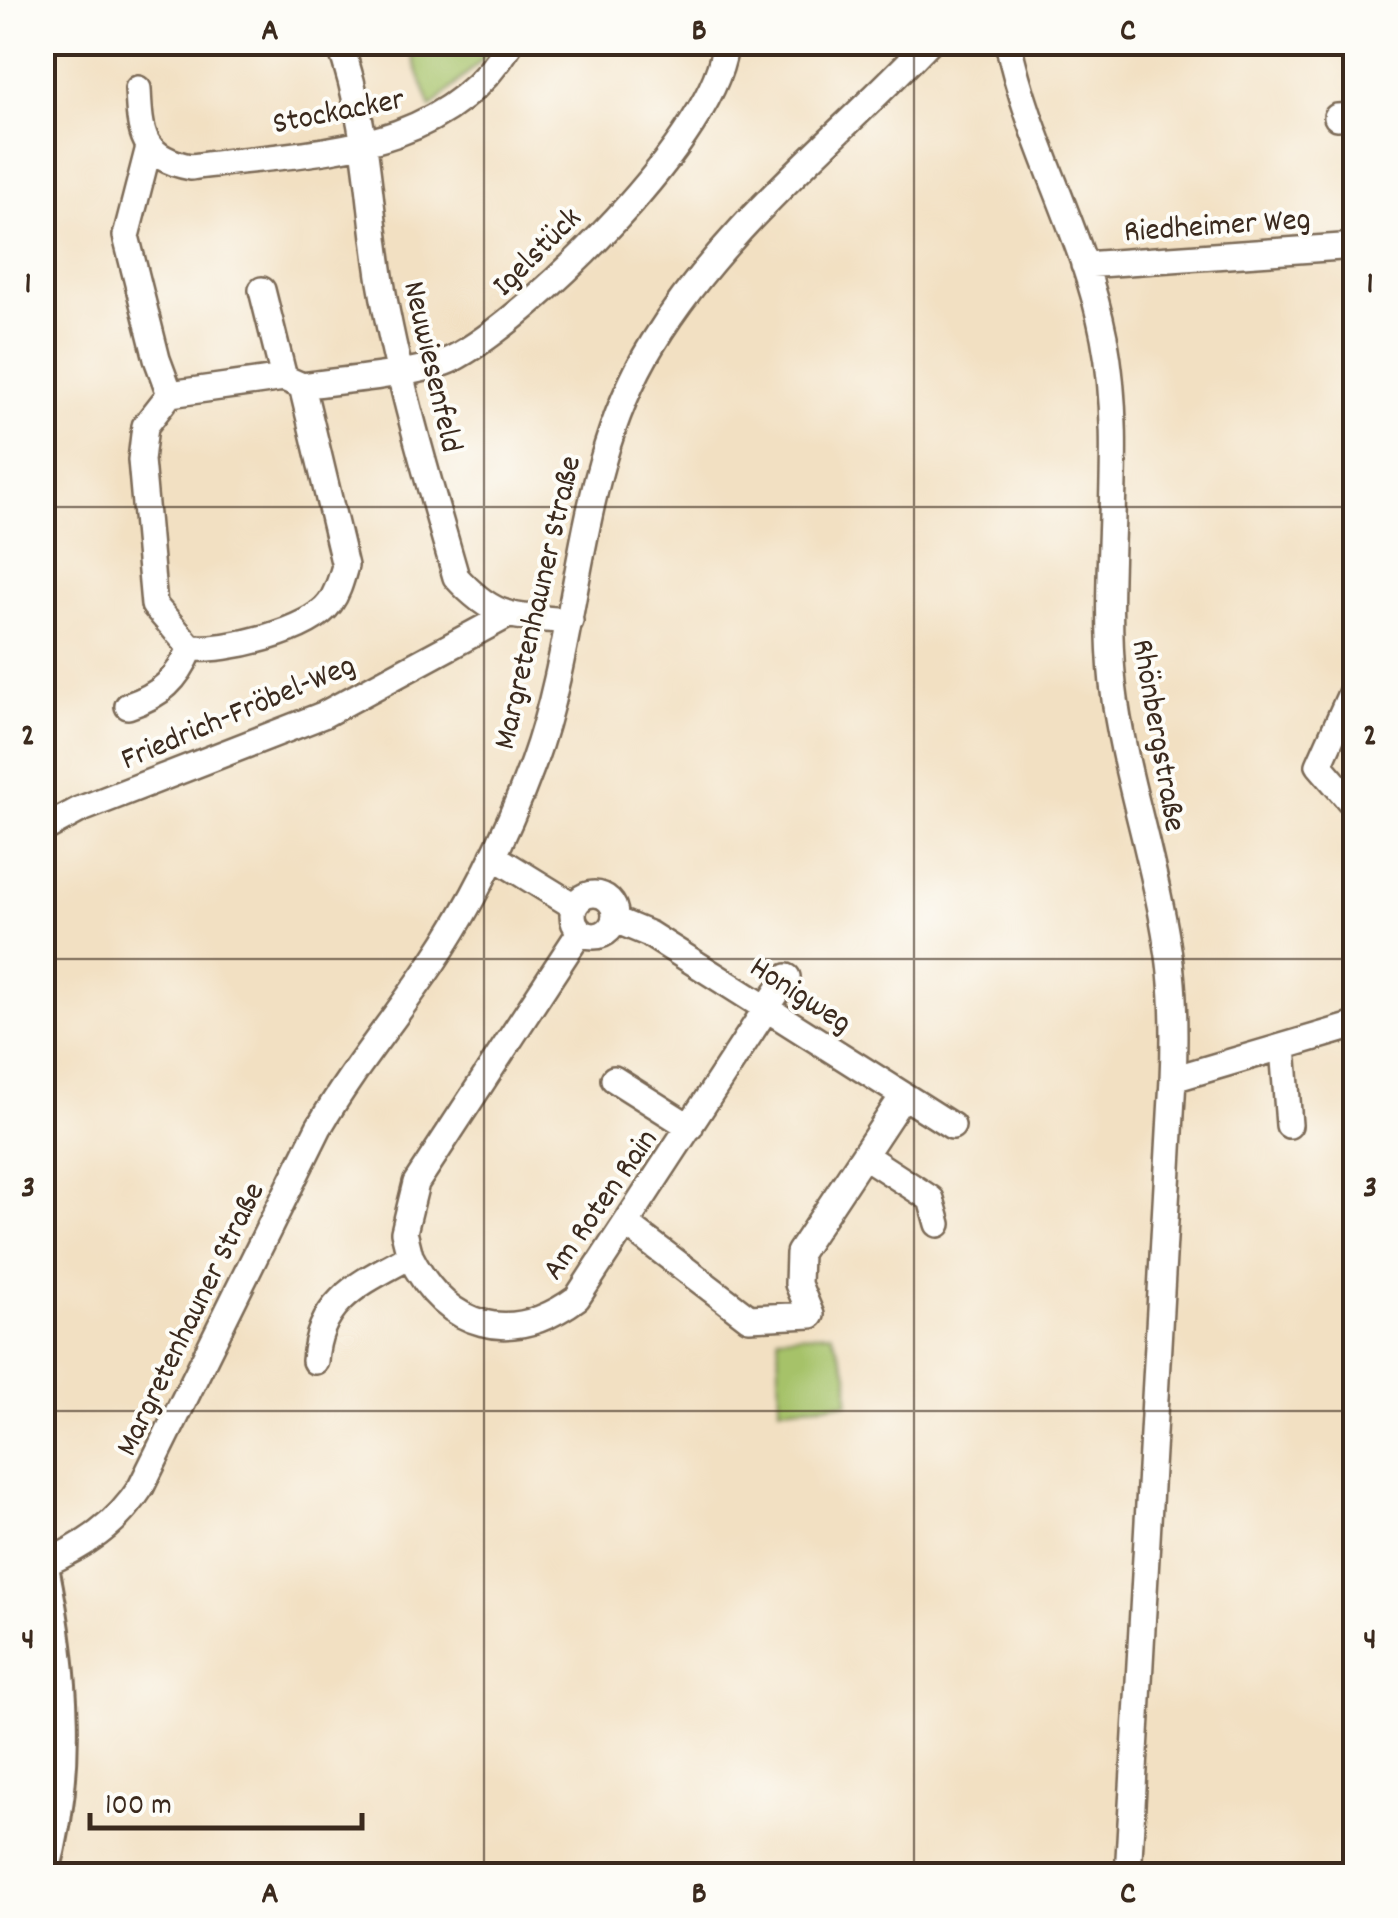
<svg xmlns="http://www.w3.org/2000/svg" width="1398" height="1918" viewBox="0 0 1398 1918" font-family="Dekko,sans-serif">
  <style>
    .green { fill: #a6c269; stroke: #707644; stroke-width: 2.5 }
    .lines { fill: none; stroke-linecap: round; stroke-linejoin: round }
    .minor-casing { stroke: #7b6a57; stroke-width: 30 }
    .major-casing { stroke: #7b6a57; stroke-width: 38 }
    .minor { stroke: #fff; stroke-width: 25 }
    .major { stroke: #fff; stroke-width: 32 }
    .grid { fill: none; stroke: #3b2a1e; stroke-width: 2.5; stroke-opacity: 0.55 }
    .labels { text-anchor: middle; stroke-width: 8; stroke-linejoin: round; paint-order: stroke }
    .street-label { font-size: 32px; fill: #3b2a1e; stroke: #fdfcf7 }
    .neatline { fill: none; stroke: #3b2a1e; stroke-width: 4 }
    .grid-label { font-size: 32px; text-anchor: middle; font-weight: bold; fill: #3b2a1e }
  </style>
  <rect width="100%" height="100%" fill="#fdfcf7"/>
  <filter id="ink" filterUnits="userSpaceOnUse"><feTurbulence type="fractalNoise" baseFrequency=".01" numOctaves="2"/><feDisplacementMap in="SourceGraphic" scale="20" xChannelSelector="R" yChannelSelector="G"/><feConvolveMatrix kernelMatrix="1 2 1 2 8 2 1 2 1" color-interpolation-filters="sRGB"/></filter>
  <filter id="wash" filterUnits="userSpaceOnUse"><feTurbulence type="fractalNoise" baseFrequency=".0048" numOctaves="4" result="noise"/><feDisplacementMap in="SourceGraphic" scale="40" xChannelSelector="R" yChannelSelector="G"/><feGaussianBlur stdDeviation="2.25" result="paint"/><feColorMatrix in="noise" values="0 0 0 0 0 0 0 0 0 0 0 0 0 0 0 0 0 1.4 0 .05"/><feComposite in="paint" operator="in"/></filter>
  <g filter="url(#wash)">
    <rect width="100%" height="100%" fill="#f2e0c2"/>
    <path class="green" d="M 407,43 L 476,43 L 489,53 L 431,108 Z
      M 831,1333 L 848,1374 L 848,1403 L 780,1408 L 778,1336 Z"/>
  </g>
  <g filter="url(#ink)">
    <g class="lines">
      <defs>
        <path id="minor" d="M 339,42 C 368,121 368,200 381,282 C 398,381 428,479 456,577 C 496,621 514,616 570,621
          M 1008,42 C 1029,144 1084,234 1104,337 C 1126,449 1101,569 1113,684 C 1123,771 1154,856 1167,943 C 1175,988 1175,1033 1173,1079 L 1128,1876
          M 138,89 C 140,133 141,158 191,167 C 311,150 442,158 511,42
          M 1337,117 L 1356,116
          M 149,147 L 126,236 L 157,359 L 170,394
          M 1084,265 L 1356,246
          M 262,290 L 284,378
          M 302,386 L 345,566 C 341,579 338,592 330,603 C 309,632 226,651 191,648 L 154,605 L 141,460 L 145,426 L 170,394 L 284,378 L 302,386 C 339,380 420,375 452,359 C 529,320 722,131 725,42
          M 1356,682 L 1319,765 L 1356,808
          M 128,706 C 161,695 177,680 191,648
          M 42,830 L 79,810 L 323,715 L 506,616
          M 493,856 L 574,906
          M573 915a21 21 0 1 1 42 0a21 21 0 1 1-42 0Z
          M 615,920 L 649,934 L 952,1126
          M 1283,1047 L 1289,1125
          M 614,1079 L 690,1127
          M 1173,1079 L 1356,1025
          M 865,1156 L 931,1199 L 938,1224
          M 626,1224 L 749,1318 L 811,1315 L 798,1284 L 799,1253 L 903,1096
          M 410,1256 C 447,1329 510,1347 577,1298 L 787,977
          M 315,1361 C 319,1299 361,1283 410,1256 L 404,1232 L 416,1183 L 580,932
          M 42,1565 C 84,1546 116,1526 141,1487 L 319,1127 C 352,1070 394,1020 431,965 C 473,903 507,833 533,763 C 583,625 574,471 653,343 C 724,227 836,140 929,42"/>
        <path id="major" d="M 42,1567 C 63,1671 71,1772 42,1875"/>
      </defs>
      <use href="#minor" class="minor-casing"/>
      <use href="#major" class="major-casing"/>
      <use href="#minor" class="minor"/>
      <use href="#major" class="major"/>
    </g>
  </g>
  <path class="grid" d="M 484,42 L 484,1876M 914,42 L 914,1876M 42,507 L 1356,507M 42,959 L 1356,959M 42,1411 L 1356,1411"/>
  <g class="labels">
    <g class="street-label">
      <text transform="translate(338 109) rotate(-11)" y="11">Stockacker</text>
      <text transform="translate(1217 223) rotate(-4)" y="11">Riedheimer Weg</text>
      <text transform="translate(535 250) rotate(-45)" y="11">Igelstück</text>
      <text transform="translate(435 366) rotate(77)" y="11">Neuwiesenfeld</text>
      <text transform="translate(535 602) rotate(-77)" y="11">Margretenhauner Straße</text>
      <text transform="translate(237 710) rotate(-23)" y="11">Friedrich-Fröbel-Weg</text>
      <text transform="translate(1161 735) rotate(80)" y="11">Rhönbergstraße</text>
      <text transform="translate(802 993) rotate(33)" y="11">Honigweg</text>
      <text transform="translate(598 1203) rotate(-55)" y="11">Am Roten Rain</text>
      <text transform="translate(188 1318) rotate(-64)" y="11">Margretenhauner Straße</text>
    </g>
  </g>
  <rect width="1398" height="1918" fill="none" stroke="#fdfcf7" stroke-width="110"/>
  <path d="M90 1813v15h272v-15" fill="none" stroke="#3b2a1e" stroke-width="5"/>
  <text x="105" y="1813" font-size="30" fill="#3b2a1e" stroke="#fdfcf7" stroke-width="8" paint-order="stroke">100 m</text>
  <rect x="55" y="55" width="1288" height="1808" class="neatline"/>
  <g class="grid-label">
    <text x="270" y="39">A</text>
    <text x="699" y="39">B</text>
    <text x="1128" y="39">C</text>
    <text x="28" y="292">1</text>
    <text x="1370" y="292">1</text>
    <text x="28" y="744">2</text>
    <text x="1370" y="744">2</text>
    <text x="28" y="1196">3</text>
    <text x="1370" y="1196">3</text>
    <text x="28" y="1648">4</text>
    <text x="1370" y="1648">4</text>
    <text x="270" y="1902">A</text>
    <text x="699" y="1902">B</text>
    <text x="1128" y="1902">C</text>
  </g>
</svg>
